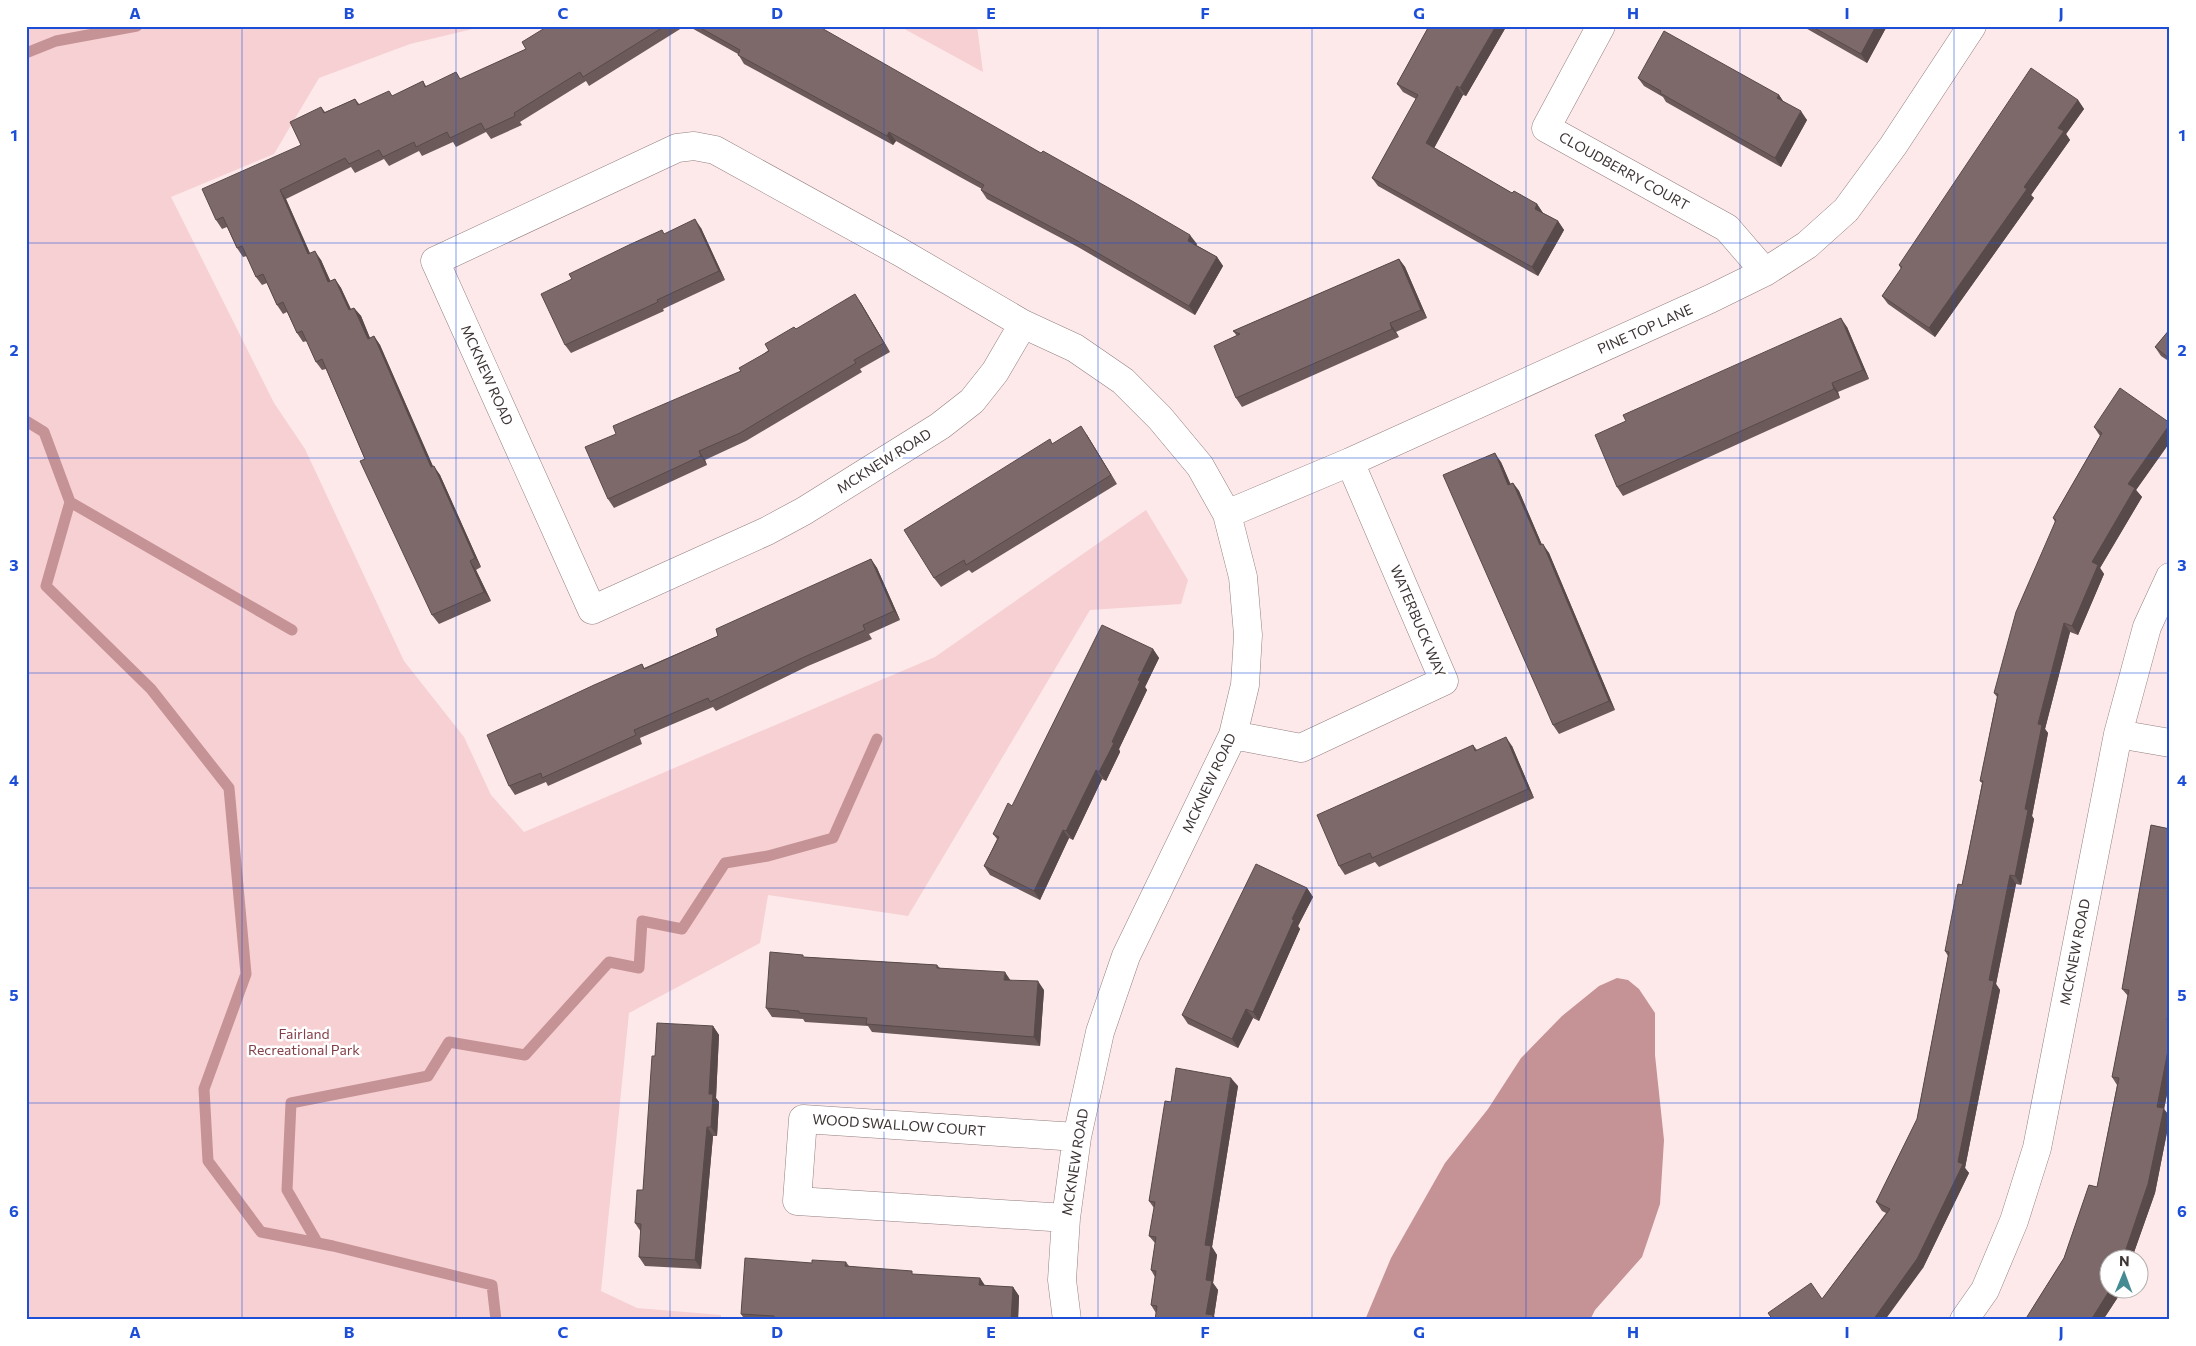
<svg xmlns="http://www.w3.org/2000/svg" width="2196" height="1346" viewBox="0 0 2196 1346" font-family="Commissioner,sans-serif">
  <style>
    .green { fill: #f6d0d2 }
    .water { fill: #c59296 }
    .lines { fill: none; stroke-linecap: round; stroke-linejoin: round }
    .stream { stroke: #c59296; stroke-width: 11 }
    .minor-casing { stroke: #947f80; stroke-width: 29 }
    .minor { stroke: #fff; stroke-width: 28 }
    .wall { fill: #6c5a5b }
    .shaded-wall { fill: #584a4a }
    .building { fill: #7e696a; stroke: #584a4a }
    .grid { fill: none; stroke: #1d4ed8; stroke-width: 1; stroke-opacity: 0.55 }
    .labels { text-anchor: middle; stroke-width: 5; stroke-linejoin: round; paint-order: stroke }
    .street-label { font-size: 14px; fill: #3e3535; stroke: #fff }
    .park-label { font-size: 14px; fill: #823f48; stroke: #fff }
    .neatline { fill: none; stroke: #1d4ed8; stroke-width: 2 }
    .grid-label { font-size: 16px; text-anchor: middle; font-weight: bold; fill: #1d4ed8 }
  </style>
  <rect width="100%" height="100%" fill="#fde9ea"/>
  <path class="green" d="M 26,26 L 485,26 L 410,44 L 319,78 L 274,154 L 171,197 L 274,403 L 305,449 L 404,661 L 464,737 L 491,795 L 524,832 L 935,657 L 1146,510 L 1188,580 L 1181,604 L 1090,610 L 908,916 L 768,895 L 760,943 L 629,1013 L 601,1291 L 637,1308 L 721,1315 L 721,1320 L 26,1320 Z
    M 899,26 L 977,26 L 983,72 Z"/>
  <path class="water" d="M 1617,978 L 1628,980 L 1639,989 L 1655,1013 L 1655,1055 L 1664,1140 L 1660,1204 L 1642,1257 L 1595,1310 L 1590,1320 L 1365,1320 L 1391,1258 L 1445,1163 L 1488,1109 L 1521,1058 L 1562,1016 L 1599,986 Z"/>
  <g class="lines">
    <path class="stream" d="M 26,53 L 56,41 L 137,26
      M 26,421 L 44,432 L 70,502
      M 292,630 L 70,502 L 46,586 L 151,689 L 229,788 L 246,974 L 204,1089 L 208,1161 L 261,1232 L 333,1246 L 492,1285 L 496,1320
      M 317,1242 L 287,1190 L 291,1103 L 428,1076 L 449,1042 L 525,1055 L 609,962 L 639,968 L 642,921 L 682,929 L 725,863 L 768,856 L 833,838 L 877,739"/>
    <defs>
      <path id="minor" d="M 1601,26 L 1546,128 L 1727,228 L 1765,272
        M 1023,324 L 995,372 L 972,401 L 940,426 L 804,511 L 767,531 L 592,610 L 435,261 L 677,148 L 694,146 L 715,150 L 900,252 L 1023,324 L 1075,348 L 1123,381 L 1160,418 L 1200,466 L 1227,514 L 1243,577 L 1248,635 L 1245,685 L 1233,735 L 1126,956 L 1100,1032 L 1077,1137 L 1066,1218 L 1062,1280 L 1067,1320
        M 1227,514 L 1350,462 L 1710,299 L 1765,272 L 1807,245 L 1846,210 L 1893,146 L 1972,26
        M 2118,734 L 2170,743
        M 1233,735 L 1301,748 L 1444,681 L 1350,462
        M 1066,1218 L 797,1201 L 803,1119 L 1077,1137
        M 1964,1320 L 1985,1290 L 2014,1221 L 2037,1148 L 2118,734 L 2147,627 L 2170,577"/>
    </defs>
    <use href="#minor" class="minor-casing"/>
    <use href="#minor" class="minor"/>
  </g>
  <path class="wall" d="M 548,26 L 685,26 L 589,86 L 586,81 L 520,122 L 522,125 L 491,139 L 486,132 L 456,147 L 453,142 L 422,156 L 419,151 L 389,166 L 384,159 L 355,173 L 351,167 L 286,199 L 310,253 L 321,260 L 330,281 L 335,279 L 341,288 L 351,309 L 354,308 L 361,316 L 370,338 L 374,336 L 380,345 L 433,466 L 440,475 L 481,567 L 476,570 L 491,601 L 439,624 L 432,615 L 326,369 L 322,370 L 316,362 L 307,341 L 303,342 L 297,333 L 287,312 L 283,314 L 277,305 L 267,283 L 262,285 L 256,277 L 247,256 L 243,257 L 237,248 L 227,227 L 222,229 L 216,220 L 301,145 L 321,107 L 325,112 L 355,99 L 360,105 L 393,96 L 423,81 L 426,86 L 461,79 L 526,49 Z
    M 688,26 L 713,26 L 714,27 L 1197,244 L 1196,245 L 1217,257 L 1223,266 L 1195,315 L 1078,247 L 987,199 L 981,190 L 982,189 L 960,177 L 896,141 L 893,145 L 744,64 L 738,54 Z
    M 1429,26 L 1506,26 L 1506,27 L 1466,96 L 1463,95 L 1434,148 L 1512,193 L 1537,204 L 1543,213 L 1558,221 L 1564,230 L 1538,276 L 1378,186 L 1372,178 L 1416,99 L 1403,92 L 1397,84 Z
    M 1802,26 L 1887,26 L 1867,63 Z
    M 1638,78 L 1779,95 L 1783,101 L 1807,120 L 1781,167 L 1666,102 L 1663,97 L 1644,86 Z
    M 2078,100 L 2084,109 L 2066,134 L 2070,140 L 2031,195 L 2034,198 L 1935,337 L 1888,304 L 1882,296 L 1901,269 L 1899,265 Z
    M 701,228 L 725,280 L 663,309 L 664,311 L 571,353 L 565,345 L 572,279 L 665,234 Z
    M 1399,259 L 1405,267 L 1427,318 L 1396,332 L 1399,337 L 1242,407 L 1236,398 L 1237,336 L 1233,331 Z
    M 861,303 L 890,352 L 860,369 L 862,372 L 746,441 L 705,460 L 707,465 L 614,508 L 608,499 L 616,434 L 741,371 L 796,329 Z
    M 1847,327 L 1869,379 L 1838,392 L 1840,398 L 1623,496 L 1617,487 Z
    M 2170,329 L 2170,362 L 2161,356 L 2155,347 Z
    M 2170,423 L 2170,442 L 2136,490 L 2142,497 L 2100,568 L 2104,574 L 2078,635 L 2070,632 L 2045,729 L 2048,733 L 2032,816 L 2034,819 L 2021,885 L 2016,884 L 1996,984 L 2000,990 L 1965,1168 L 1969,1173 L 1923,1268 L 1822,1299 L 1886,1213 L 1882,1211 L 1876,1202 L 1917,1119 L 1948,956 L 1945,951 L 1962,885 L 1982,783 L 1980,781 L 1997,697 L 1994,693 L 2055,522 L 2053,518 L 2100,436 L 2094,427 Z
    M 1087,435 L 1117,484 L 972,573 L 969,570 L 941,587 L 934,578 L 1053,444 Z
    M 1501,462 L 1510,484 L 1513,483 L 1519,491 L 1542,545 L 1549,553 L 1615,710 L 1559,734 L 1553,725 Z
    M 871,559 L 877,568 L 900,620 L 869,634 L 872,639 L 808,666 L 716,711 L 713,707 L 640,738 L 642,744 L 548,786 L 546,782 L 515,795 L 509,786 L 642,664 L 644,668 L 718,636 Z
    M 1153,649 L 1159,658 L 1145,687 L 1147,690 L 1119,749 L 1120,752 L 1106,781 L 1102,779 L 1073,840 L 1069,838 L 1040,900 L 990,875 L 984,866 L 997,839 L 993,834 L 1012,806 Z
    M 1473,745 L 1477,750 L 1512,746 L 1534,798 L 1379,867 L 1375,862 L 1345,875 L 1339,866 Z
    M 2151,825 L 2170,829 L 2170,1080 L 2164,1109 L 2170,1117 L 2155,1193 L 2132,1258 L 2108,1258 L 2108,1288 L 2122,1288 L 2120,1294 L 2103,1320 L 2025,1320 L 2064,1258 L 2089,1185 L 2097,1187 L 2117,1085 L 2112,1077 L 2128,996 L 2122,989 Z
    M 1307,888 L 1313,897 L 1298,926 L 1300,929 L 1259,1021 L 1253,1018 L 1238,1048 L 1188,1024 L 1182,1015 Z
    M 805,957 L 937,965 L 940,968 L 1010,980 L 1044,990 L 1040,1046 L 872,1032 L 868,1026 L 805,1022 L 803,1019 L 772,1017 L 766,1008 Z
    M 713,1026 L 719,1035 L 716,1098 L 719,1102 L 717,1136 L 713,1136 L 701,1269 L 645,1266 L 639,1257 L 641,1232 L 635,1223 L 643,1190 L 655,1056 Z
    M 1238,1086 L 1212,1247 L 1217,1255 L 1213,1283 L 1218,1290 L 1214,1316 L 1216,1320 L 1155,1320 L 1156,1313 L 1151,1305 L 1155,1277 L 1151,1270 L 1155,1243 L 1149,1236 L 1154,1208 L 1149,1201 L 1171,1102 Z
    M 846,1262 L 849,1266 L 915,1275 L 980,1278 L 985,1286 L 1013,1287 L 1019,1296 L 1018,1320 L 745,1320 L 741,1314 L 812,1263 Z"/>
  <path class="shaded-wall" d="M 1496,26 L 1506,26 L 1506,27 L 1466,96 L 1460,88 Z
    M 1876,26 L 1887,26 L 1867,63 L 1861,54 Z
    M 1457,86 L 1463,95 L 1432,152 L 1426,143 Z
    M 1779,95 L 1785,104 L 1777,98 Z
    M 2078,100 L 2084,109 L 2066,134 L 2070,140 L 2031,195 L 2034,198 L 1935,337 L 1929,328 L 2024,187 L 2058,128 Z
    M 1801,111 L 1807,120 L 1781,167 L 1775,158 Z
    M 889,132 L 896,141 L 893,145 L 887,136 Z
    M 280,190 L 286,199 L 314,263 L 308,254 Z
    M 1537,204 L 1543,213 L 1541,217 L 1535,209 Z
    M 695,219 L 701,228 L 725,280 L 719,271 Z
    M 1558,221 L 1564,230 L 1538,276 L 1532,267 Z
    M 1190,235 L 1197,244 L 1194,249 L 1188,241 Z
    M 315,251 L 321,260 L 335,291 L 328,282 Z
    M 1217,257 L 1223,266 L 1195,315 L 1189,306 Z
    M 1399,259 L 1405,267 L 1427,318 L 1421,310 Z
    M 335,279 L 341,288 L 355,319 L 349,310 Z
    M 855,294 L 861,303 L 890,352 L 884,343 Z
    M 354,308 L 361,316 L 374,348 L 368,339 Z
    M 1841,318 L 1847,327 L 1869,379 L 1863,370 Z
    M 1390,323 L 1396,332 L 1399,337 L 1392,329 Z
    M 374,336 L 380,345 L 437,476 L 431,467 Z
    M 1832,383 L 1838,392 L 1840,398 L 1834,389 Z
    M 2170,424 L 2170,442 L 2136,490 L 2142,497 L 2100,568 L 2104,574 L 2078,635 L 2072,626 L 2092,562 L 2128,484 Z
    M 1081,426 L 1087,435 L 1117,484 L 1111,475 Z
    M 699,451 L 705,460 L 707,465 L 701,456 Z
    M 1495,453 L 1501,462 L 1515,494 L 1508,485 Z
    M 434,466 L 440,475 L 481,567 L 475,558 Z
    M 1513,483 L 1519,491 L 1546,554 L 1540,545 Z
    M 1543,544 L 1549,553 L 1615,710 L 1609,701 Z
    M 871,559 L 877,568 L 900,620 L 894,611 Z
    M 470,561 L 476,570 L 491,601 L 484,592 Z
    M 2064,623 L 2070,632 L 2045,729 L 2048,733 L 2032,816 L 2034,819 L 2021,885 L 2015,876 L 2038,724 Z
    M 1153,649 L 1159,658 L 1145,687 L 1147,690 L 1119,749 L 1120,752 L 1106,781 L 1099,772 L 1138,680 Z
    M 1506,737 L 1512,746 L 1534,798 L 1528,789 Z
    M 1096,770 L 1102,779 L 1073,840 L 1066,831 Z
    M 1063,830 L 1069,838 L 1040,900 L 1034,891 Z
    M 2010,875 L 2016,884 L 1996,984 L 2000,990 L 1965,1168 L 1969,1173 L 1923,1268 L 1885,1320 L 1873,1320 L 1958,1162 L 1989,980 Z
    M 1307,888 L 1313,897 L 1298,926 L 1300,929 L 1259,1021 L 1253,1012 L 1292,919 Z
    M 1005,972 L 1011,981 L 1004,980 Z
    M 1038,981 L 1044,990 L 1040,1046 L 1034,1037 Z
    M 2170,1007 L 2170,1024 L 2167,1020 Z
    M 1246,1009 L 1253,1018 L 1238,1048 L 1232,1039 Z
    M 713,1026 L 719,1035 L 716,1098 L 719,1102 L 717,1136 L 711,1127 L 709,1094 Z
    M 2170,1040 L 2170,1080 L 2164,1109 L 2170,1117 L 2155,1193 L 2132,1258 L 2123,1258 L 2157,1107 Z
    M 1231,1078 L 1238,1086 L 1212,1247 L 1217,1255 L 1213,1283 L 1218,1290 L 1214,1316 L 1216,1320 L 1210,1320 L 1206,1314 L 1205,1245 Z
    M 707,1127 L 713,1136 L 701,1269 L 695,1260 Z
    M 980,1278 L 986,1287 L 979,1285 Z
    M 1013,1287 L 1019,1296 L 1018,1320 L 1011,1320 Z
    M 2111,1288 L 2122,1288 L 2120,1294 L 2103,1320 L 2091,1320 Z"/>
  <path class="building" d="M 548,26 L 665,26 L 583,77 L 580,72 L 514,113 L 515,116 L 485,130 L 481,123 L 450,138 L 447,132 L 416,147 L 414,142 L 383,157 L 379,150 L 349,164 L 345,158 L 280,190 L 308,254 L 315,251 L 328,282 L 335,279 L 349,310 L 354,308 L 368,339 L 374,336 L 431,467 L 434,466 L 475,558 L 470,561 L 484,592 L 432,615 L 360,461 L 365,459 L 322,359 L 316,362 L 302,331 L 297,333 L 283,302 L 277,305 L 263,274 L 256,277 L 242,246 L 237,248 L 223,217 L 216,220 L 202,189 L 301,145 L 290,122 L 321,107 L 324,113 L 355,99 L 358,105 L 389,91 L 392,96 L 423,81 L 425,87 L 456,72 L 460,79 L 526,49 L 522,42 Z
    M 697,26 L 712,26 L 713,28 L 714,26 L 818,26 L 1041,153 L 1043,151 L 1132,201 L 1190,235 L 1188,241 L 1217,257 L 1189,306 L 1072,238 L 981,190 L 984,185 L 954,168 L 889,132 L 887,136 L 738,55 L 740,50 Z
    M 1429,26 L 1496,26 L 1460,88 L 1457,86 L 1426,143 L 1512,193 L 1514,191 L 1537,204 L 1535,209 L 1558,221 L 1532,267 L 1372,178 L 1418,95 L 1397,84 Z
    M 1811,26 L 1876,26 L 1861,54 Z
    M 1664,31 L 1779,95 L 1777,98 L 1801,111 L 1775,158 L 1660,93 L 1661,91 L 1638,78 Z
    M 2031,68 L 2078,100 L 2058,128 L 2064,131 L 2024,187 L 2027,189 L 1929,328 L 1882,296 L 1902,267 L 1899,265 Z
    M 695,219 L 719,271 L 657,300 L 658,302 L 565,345 L 541,294 L 572,279 L 569,274 L 631,244 L 662,230 L 664,234 Z
    M 1399,259 L 1421,310 L 1390,323 L 1392,329 L 1236,398 L 1214,346 L 1240,334 L 1233,331 Z
    M 855,294 L 884,343 L 854,360 L 856,363 L 740,433 L 699,451 L 701,456 L 608,499 L 585,447 L 616,434 L 613,426 L 741,371 L 739,368 L 769,351 L 765,344 L 794,327 L 796,329 Z
    M 1841,318 L 1863,370 L 1832,383 L 1834,389 L 1617,487 L 1595,435 L 1626,421 L 1623,415 Z
    M 2170,329 L 2170,359 L 2155,347 Z
    M 2120,388 L 2170,423 L 2170,424 L 2128,484 L 2135,488 L 2092,562 L 2098,565 L 2072,626 L 2064,623 L 2038,724 L 2042,725 L 2025,809 L 2028,810 L 2015,876 L 2010,875 L 1989,980 L 1994,981 L 1958,1162 L 1963,1164 L 1917,1259 L 1873,1320 L 1773,1320 L 1768,1313 L 1811,1283 L 1822,1299 L 1890,1209 L 1876,1202 L 1917,1119 L 1949,952 L 1945,951 L 1958,884 L 1962,885 L 1983,781 L 1980,781 L 1998,694 L 1994,693 L 2016,612 L 2056,520 L 2053,518 L 2102,433 L 2094,427 Z
    M 1081,426 L 1111,475 L 966,565 L 964,560 L 934,578 L 904,530 L 1050,439 L 1052,444 Z
    M 1495,453 L 1508,485 L 1513,483 L 1540,545 L 1543,544 L 1609,701 L 1553,725 L 1443,475 Z
    M 871,559 L 894,611 L 863,625 L 865,630 L 802,658 L 710,702 L 708,698 L 634,730 L 636,735 L 542,778 L 541,773 L 509,786 L 487,735 L 594,685 L 642,664 L 644,669 L 718,636 L 716,629 Z
    M 1102,625 L 1153,649 L 1138,680 L 1140,681 L 1112,742 L 1114,743 L 1099,772 L 1096,770 L 1066,831 L 1063,830 L 1034,891 L 984,866 L 999,837 L 993,834 L 1008,803 L 1012,806 Z
    M 1506,737 L 1528,789 L 1372,858 L 1370,853 L 1339,866 L 1317,815 L 1473,745 L 1475,751 Z
    M 2151,825 L 2170,829 L 2170,1007 L 2167,1020 L 2170,1021 L 2170,1040 L 2157,1107 L 2164,1108 L 2148,1184 L 2123,1258 L 2108,1258 L 2108,1288 L 2111,1288 L 2091,1320 L 2025,1320 L 2064,1258 L 2089,1185 L 2097,1187 L 2119,1078 L 2112,1077 L 2129,990 L 2122,989 Z
    M 1256,864 L 1307,888 L 1292,919 L 1294,920 L 1253,1012 L 1246,1009 L 1232,1039 L 1182,1015 Z
    M 770,952 L 803,955 L 803,957 L 937,965 L 937,968 L 1005,972 L 1004,980 L 1038,981 L 1034,1037 L 866,1024 L 867,1018 L 799,1013 L 799,1011 L 766,1008 Z
    M 657,1023 L 713,1026 L 709,1094 L 713,1094 L 711,1127 L 707,1127 L 695,1260 L 639,1257 L 641,1224 L 635,1223 L 637,1190 L 643,1190 L 652,1056 L 655,1056 Z
    M 1176,1068 L 1231,1078 L 1205,1245 L 1211,1246 L 1206,1280 L 1212,1281 L 1206,1314 L 1213,1315 L 1212,1320 L 1155,1320 L 1157,1306 L 1151,1305 L 1156,1271 L 1151,1270 L 1156,1237 L 1149,1236 L 1155,1202 L 1149,1201 L 1165,1101 L 1171,1102 Z
    M 745,1258 L 812,1263 L 812,1260 L 846,1262 L 845,1266 L 912,1271 L 912,1274 L 980,1278 L 979,1285 L 1013,1287 L 1011,1320 L 783,1320 L 774,1319 L 774,1316 L 741,1314 Z"/>
  <path class="grid" d="M 242,26 L 242,1320M 456,26 L 456,1320M 670,26 L 670,1320M 884,26 L 884,1320M 1098,26 L 1098,1320M 1312,26 L 1312,1320M 1526,26 L 1526,1320M 1740,26 L 1740,1320M 1954,26 L 1954,1320M 26,243 L 2170,243M 26,458 L 2170,458M 26,673 L 2170,673M 26,888 L 2170,888M 26,1103 L 2170,1103"/>
  <g class="labels">
    <g class="street-label">
      <text transform="translate(1624 171) rotate(29)" y="5">CLOUDBERRY COURT</text>
      <text transform="translate(1645 329) rotate(-24)" y="5">PINE TOP LANE</text>
      <text transform="translate(487 375) rotate(66)" y="5">MCKNEW ROAD</text>
      <text transform="translate(884 461) rotate(-32)" y="5">MCKNEW ROAD</text>
      <text transform="translate(1418 621) rotate(67)" y="5">WATERBUCK WAY</text>
      <text transform="translate(1209 783) rotate(-65)" y="5">MCKNEW ROAD</text>
      <text transform="translate(2075 952) rotate(-79)" y="5">MCKNEW ROAD</text>
      <text transform="translate(899 1125) rotate(4)" y="5">WOOD SWALLOW COURT</text>
      <text transform="translate(1075 1162) rotate(-81)" y="5">MCKNEW ROAD</text>
    </g>
    <g class="park-label">
      <text x="304" y="1039">Fairland<tspan x="304" dy="16">Recreational Park</tspan></text>
    </g>
  </g>
  <rect width="2196" height="1346" fill="none" stroke="#ffffff" stroke-width="55"/>
  <g transform="translate(2124 1274) rotate(1)"><circle r="24" fill="#ffffff" stroke="#b2aeae"/>
  <path d="M0-4L9 19L0 12L-9 19Z" fill="#448b94"/>
  <text y="-8" font-size="14" font-weight="bold" text-anchor="middle" fill="#3e3535">N</text>
  </g>
  <rect x="28" y="28" width="2140" height="1290" class="neatline"/>
  <g class="grid-label">
    <text x="135" y="19">A</text>
    <text x="349" y="19">B</text>
    <text x="563" y="19">C</text>
    <text x="777" y="19">D</text>
    <text x="991" y="19">E</text>
    <text x="1205" y="19">F</text>
    <text x="1419" y="19">G</text>
    <text x="1633" y="19">H</text>
    <text x="1847" y="19">I</text>
    <text x="2061" y="19">J</text>
    <text x="14" y="141">1</text>
    <text x="2182" y="141">1</text>
    <text x="14" y="356">2</text>
    <text x="2182" y="356">2</text>
    <text x="14" y="571">3</text>
    <text x="2182" y="571">3</text>
    <text x="14" y="786">4</text>
    <text x="2182" y="786">4</text>
    <text x="14" y="1001">5</text>
    <text x="2182" y="1001">5</text>
    <text x="14" y="1217">6</text>
    <text x="2182" y="1217">6</text>
    <text x="135" y="1338">A</text>
    <text x="349" y="1338">B</text>
    <text x="563" y="1338">C</text>
    <text x="777" y="1338">D</text>
    <text x="991" y="1338">E</text>
    <text x="1205" y="1338">F</text>
    <text x="1419" y="1338">G</text>
    <text x="1633" y="1338">H</text>
    <text x="1847" y="1338">I</text>
    <text x="2061" y="1338">J</text>
  </g>
</svg>
